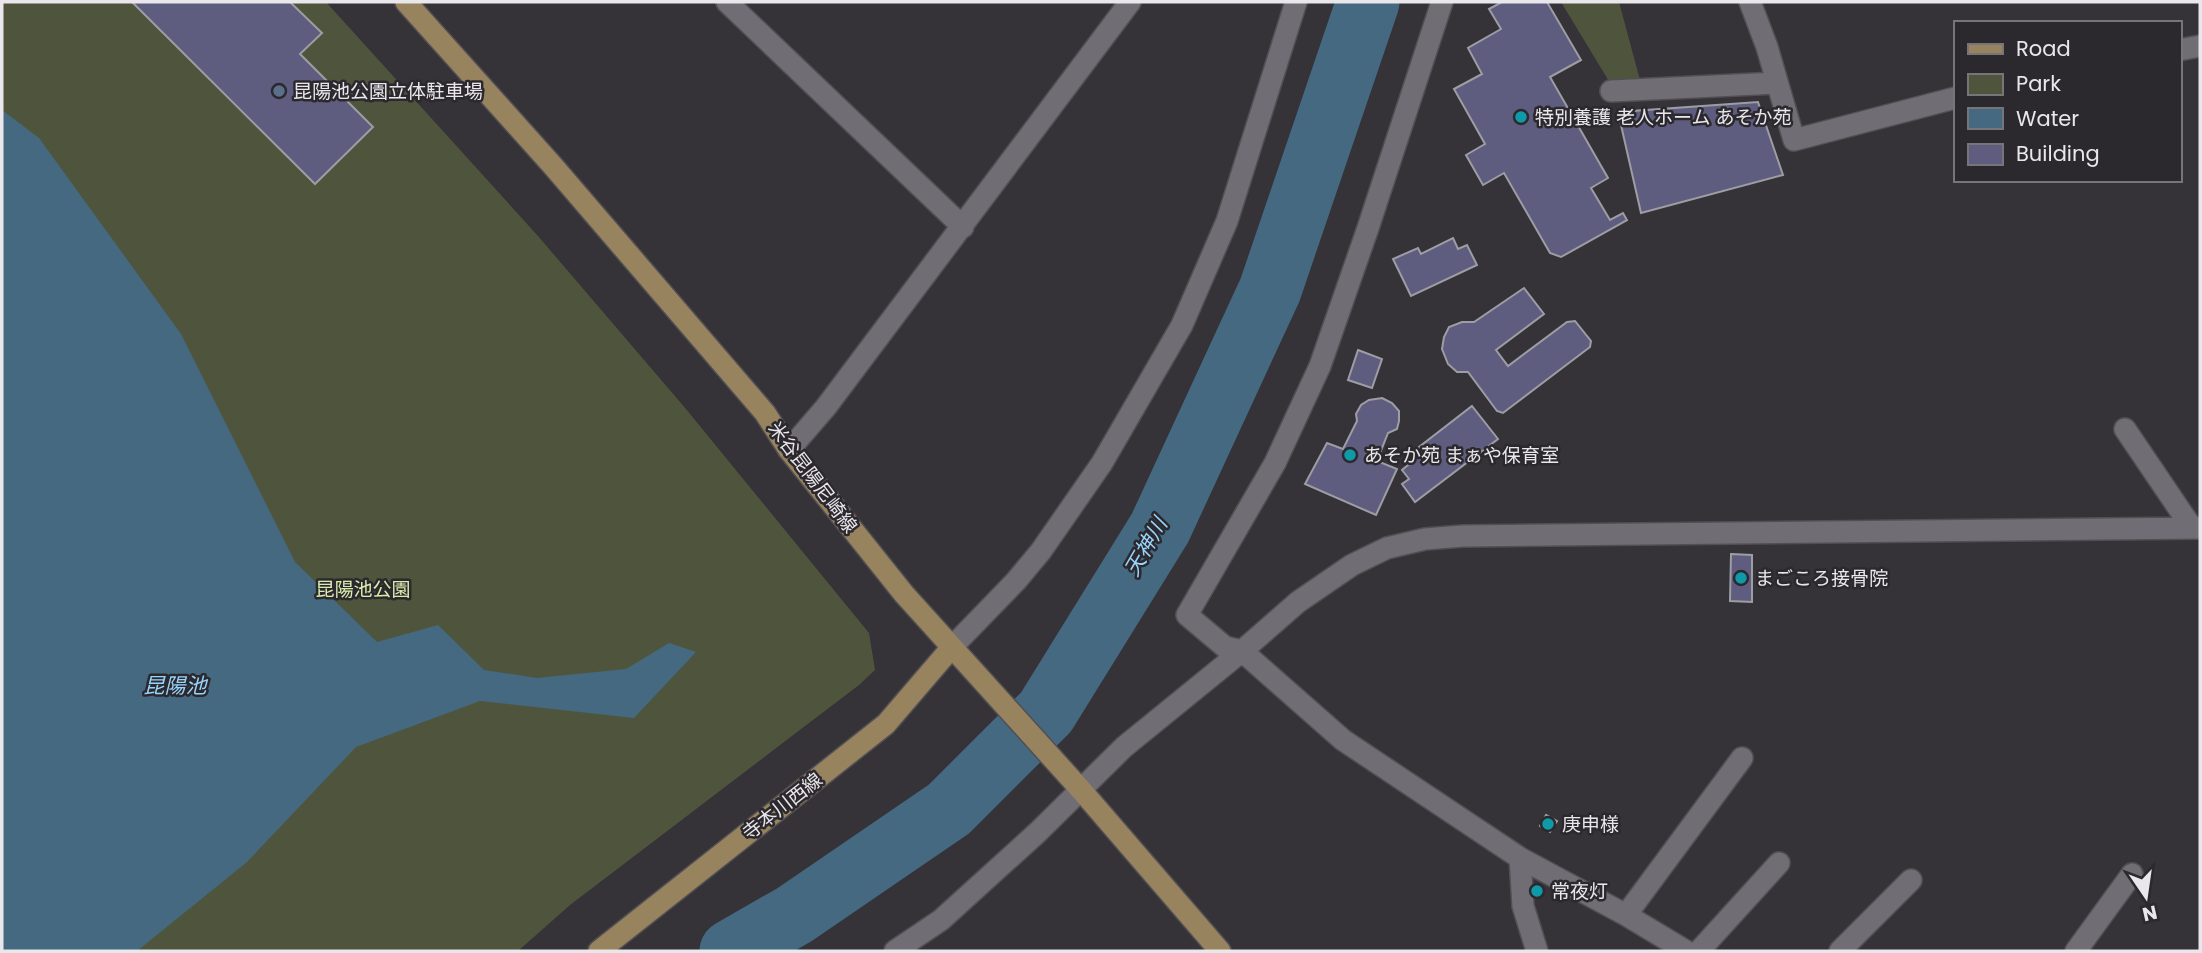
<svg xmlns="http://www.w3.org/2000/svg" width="2202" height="953" viewBox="0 0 2202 953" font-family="Poppins,'Noto Sans JP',sans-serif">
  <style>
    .green { fill: #4f553d }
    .water { fill: #456980 }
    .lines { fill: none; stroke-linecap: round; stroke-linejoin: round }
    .river { stroke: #456980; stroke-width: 63 }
    .building { fill: #5f5d7f; stroke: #9d9da4; stroke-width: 2 }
    .minor-casing { stroke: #524f54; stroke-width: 24 }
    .major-casing { stroke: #524f54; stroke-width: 24 }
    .minor { stroke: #716d74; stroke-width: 21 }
    .major { stroke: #97835d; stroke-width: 21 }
    .service-dot { fill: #5c6f8a; stroke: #2b282e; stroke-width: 2.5 }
    .culture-dot { fill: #0f9aa8; stroke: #2b282e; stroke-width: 2.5 }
    .labels { text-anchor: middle; stroke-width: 5; stroke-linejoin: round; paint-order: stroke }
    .poi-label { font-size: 19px; fill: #e9e7eb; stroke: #2b282e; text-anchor: start }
    .street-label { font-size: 19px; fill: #e9e7eb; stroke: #2b282e }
    .park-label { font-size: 19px; fill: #daecac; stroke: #2b282e }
    .water-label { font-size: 21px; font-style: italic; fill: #96d4fc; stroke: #2b282e }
  </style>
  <rect width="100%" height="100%" fill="#353238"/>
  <path class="green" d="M 2,2 L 326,2 L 538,236 L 686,409 L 869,633 L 875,670 L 859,685 L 570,905 L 518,951 L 2,951 Z
    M 1561,2 L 1619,2 L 1640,80 L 1610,83 Z"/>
  <path class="water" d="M 2,110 L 39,138 L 181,334 L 295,562 L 377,642 L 438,625 L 484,670 L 537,678 L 626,669 L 669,643 L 696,652 L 634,718 L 480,701 L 356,747 L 247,862 L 137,951 L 2,951 Z"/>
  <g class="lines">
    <path class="river" d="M 731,951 L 794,915 L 949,809 L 1046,712 L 1160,528 L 1270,290 L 1368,2"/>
  </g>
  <path class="building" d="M 132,2 L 290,2 L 322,33 L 300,54 L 373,127 L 315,184 Z
    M 1502,2 L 1547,2 L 1581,60 L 1550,77 L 1608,178 L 1591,188 L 1610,220 L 1623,213 L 1627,220 L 1561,257 L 1550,253 L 1504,173 L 1483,185 L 1466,155 L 1485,144 L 1454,89 L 1482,74 L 1468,48 L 1501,29 L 1489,9 Z
    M 1758,102 L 1783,175 L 1641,213 L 1618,112 Z
    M 1453,238 L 1458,249 L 1467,245 L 1477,265 L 1411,296 L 1393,259 L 1418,248 L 1421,254 Z
    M 1524,288 L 1544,314 L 1496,350 L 1508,366 L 1567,322 L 1575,321 L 1591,341 L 1590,347 L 1503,413 L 1497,411 L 1468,372 L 1457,372 L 1448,364 L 1442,349 L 1444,337 L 1449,327 L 1462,322 L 1474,322 Z
    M 1358,350 L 1382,359 L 1372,388 L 1348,380 Z
    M 1382,398 L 1392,403 L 1399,411 L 1399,421 L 1397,429 L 1388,433 L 1377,461 L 1397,469 L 1376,515 L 1305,484 L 1327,443 L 1343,449 L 1357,421 L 1356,414 L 1361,405 L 1369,400 Z
    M 1472,406 L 1498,439 L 1415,502 L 1402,484 L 1409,479 L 1402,470 L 1414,460 L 1410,454 Z
    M 1731,554 L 1752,555 L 1752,602 L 1730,601 Z
    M 1546,815 L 1557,821 L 1550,832 L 1540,826 Z"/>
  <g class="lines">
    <defs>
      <path id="minor" d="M 727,2 L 963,227
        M 1442,2 L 1368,228 L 1320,366 L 1275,463 L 1187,615 L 1225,647 L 1242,651 L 1343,740 L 1520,858 L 1626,915 L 1686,951
        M 1750,2 L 1767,47 L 1794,140 L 1955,98
        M 2179,50 L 2200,46
        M 1611,91 L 1777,83
        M 2125,429 L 2192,528
        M 789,450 L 826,407 L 1130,2
        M 952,647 L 1016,581 L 1041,551 L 1102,463 L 1182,325 L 1227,221 L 1296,2
        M 1520,858 L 1523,906 L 1537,951
        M 1626,915 L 1742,758
        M 895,951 L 941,920 L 1038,832 L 1124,747 L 1242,651 L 1298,602 L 1352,565 L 1387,548 L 1425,539 L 1463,536 L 2200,528
        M 1699,951 L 1779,863
        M 1840,951 L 1911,880
        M 2076,951 L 2132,874"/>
      <path id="major" d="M 406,2 L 553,166 L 765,413 L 789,450 L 904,594 L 1082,791 L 1220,951
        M 599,951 L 886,724 L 952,647"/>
    </defs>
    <use href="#minor" class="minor-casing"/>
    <use href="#major" class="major-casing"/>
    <use href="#minor" class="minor"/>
    <use href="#major" class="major"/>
  </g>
  <circle class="service-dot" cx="279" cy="91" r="7"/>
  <g class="culture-dot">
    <circle cx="1521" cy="117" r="7"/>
    <circle cx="1350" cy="455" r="7"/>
    <circle cx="1741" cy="578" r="7"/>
    <circle cx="1548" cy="824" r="7"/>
    <circle cx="1537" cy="891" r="7"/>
  </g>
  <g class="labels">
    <g class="poi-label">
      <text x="293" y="98">昆陽池公園立体駐車場</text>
      <text x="1535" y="124">特別養護 老人ホーム あそか苑</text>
      <text x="1364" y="462">あそか苑 まぁや保育室</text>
      <text x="1755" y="585">まごころ接骨院</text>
      <text x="1562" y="831">庚申様</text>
      <text x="1551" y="898">常夜灯</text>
    </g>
    <g class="street-label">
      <text transform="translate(813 477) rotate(53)" y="7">米谷昆陽尼崎線</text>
      <text transform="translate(782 806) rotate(-38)" y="7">寺本川西線</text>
    </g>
    <g class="park-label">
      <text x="363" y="596">昆陽池公園</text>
    </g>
    <g class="water-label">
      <text transform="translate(1146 547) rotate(-60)" y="7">天神川</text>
      <text x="175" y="693">昆陽池</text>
    </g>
  </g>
  <rect width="2202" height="953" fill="none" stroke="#e9e7eb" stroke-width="7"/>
  <rect x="1954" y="21" width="228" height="161" fill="#2b282e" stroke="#77747a" stroke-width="2"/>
  <rect x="1968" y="44" width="35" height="10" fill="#97835d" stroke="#77747a" stroke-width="2"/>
  <text x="2016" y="56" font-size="21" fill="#e9e7eb">Road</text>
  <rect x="1968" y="74" width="35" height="21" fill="#4f553d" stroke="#77747a" stroke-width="2"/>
  <text x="2016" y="91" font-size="21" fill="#e9e7eb">Park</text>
  <rect x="1968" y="108" width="35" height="21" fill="#456980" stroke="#77747a" stroke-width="2"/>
  <text x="2016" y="126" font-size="21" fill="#e9e7eb">Water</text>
  <rect x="1968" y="144" width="35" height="21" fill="#5f5d7f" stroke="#77747a" stroke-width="2"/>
  <text x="2016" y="161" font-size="21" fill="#e9e7eb">Building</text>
  <g transform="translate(2146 897) rotate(167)" stroke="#2b282e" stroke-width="5" paint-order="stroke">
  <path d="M0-5L12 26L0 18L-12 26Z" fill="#e9e7eb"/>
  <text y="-10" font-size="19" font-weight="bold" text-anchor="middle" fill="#e9e7eb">N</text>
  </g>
</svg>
